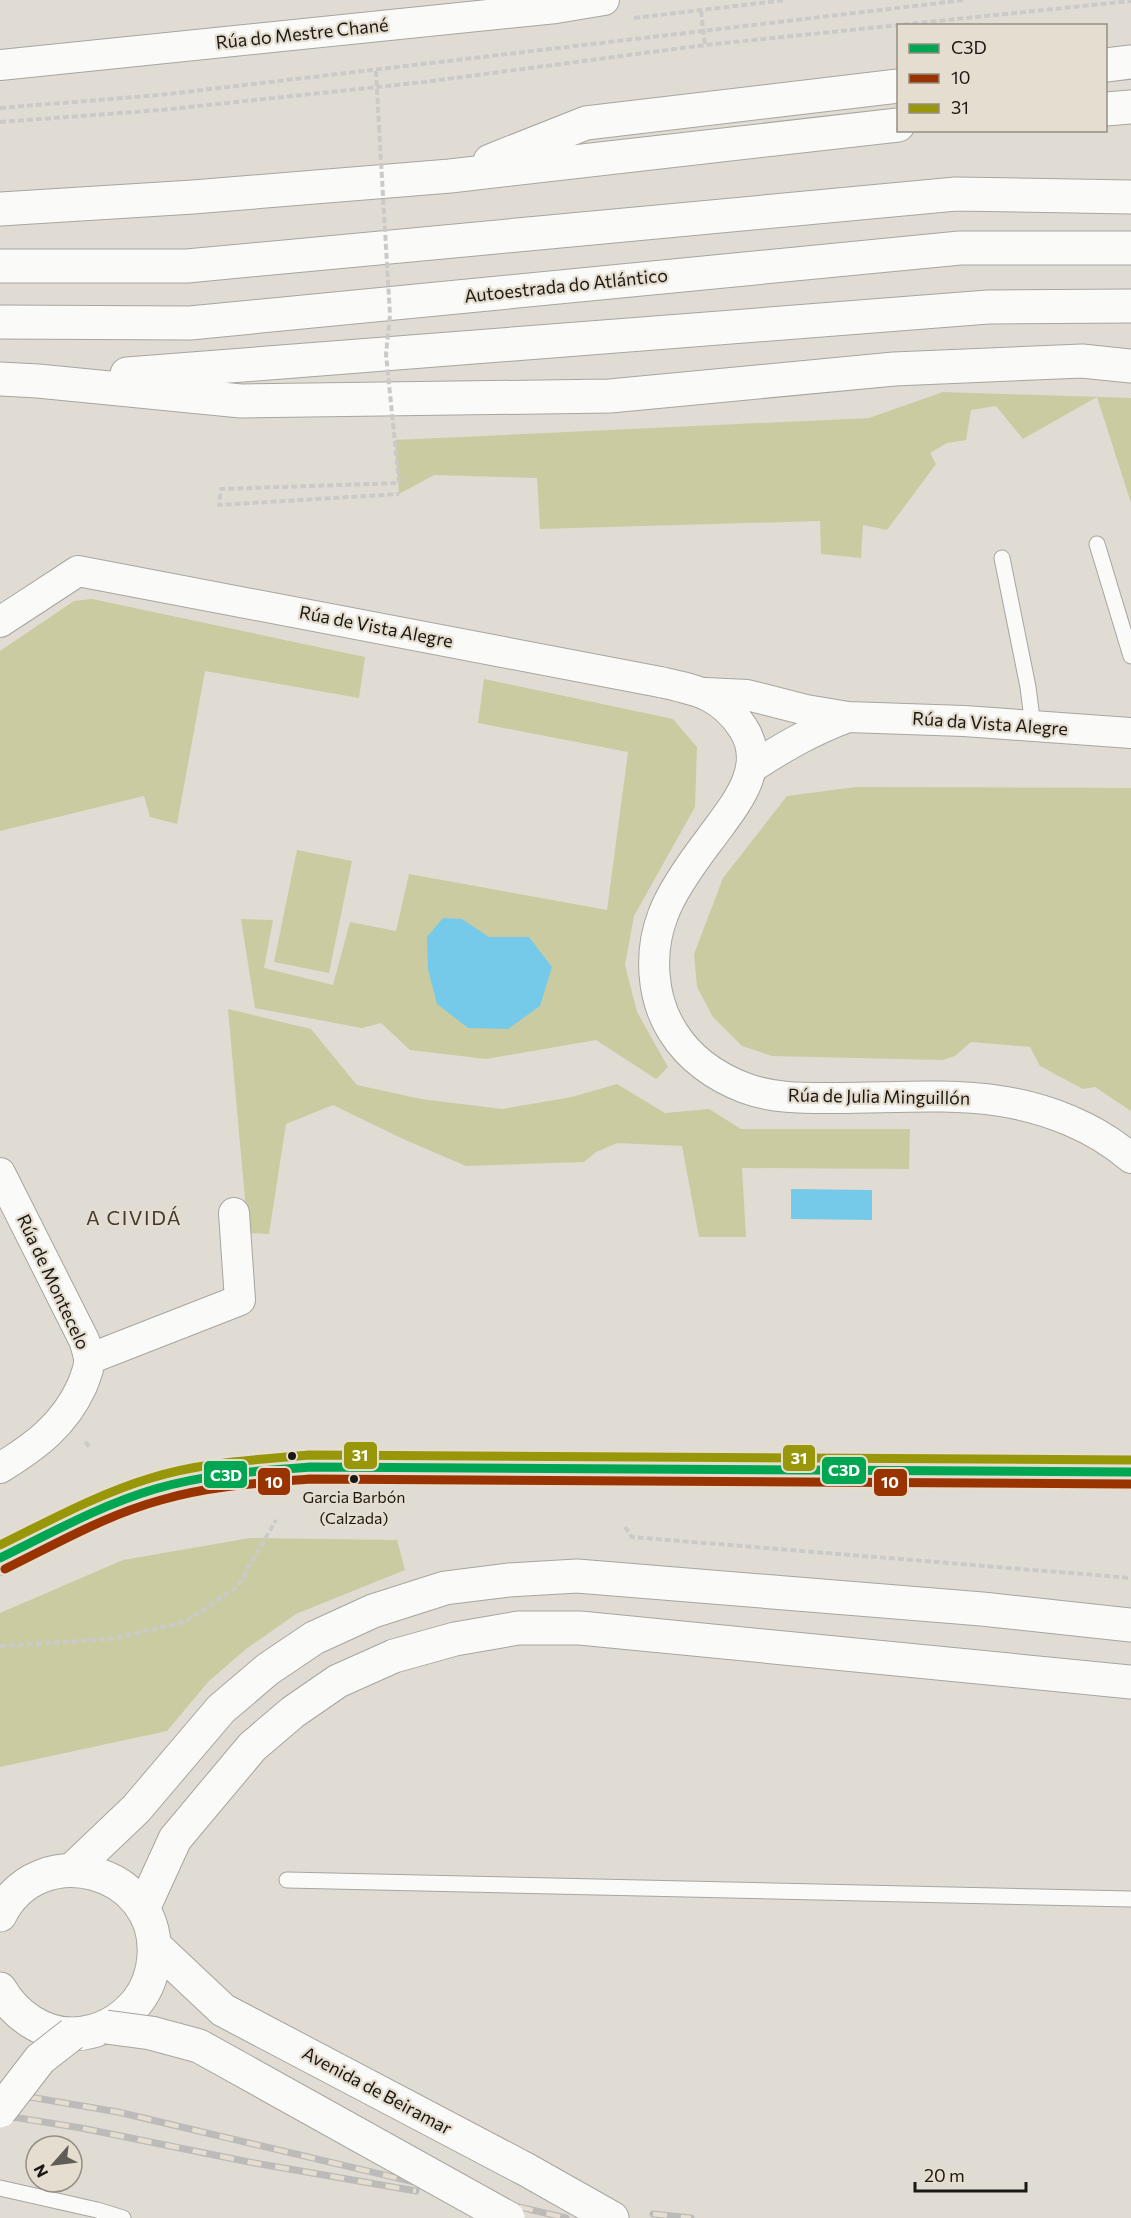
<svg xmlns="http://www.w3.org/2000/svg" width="1131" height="2218" viewBox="0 0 1131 2218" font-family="Commissioner,sans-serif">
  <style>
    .green { fill: #cacba0 }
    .water { fill: #75cae9 }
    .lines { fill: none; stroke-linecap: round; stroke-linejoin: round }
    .service-casing { stroke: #a8a59f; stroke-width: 17 }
    .minor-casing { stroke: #a8a59f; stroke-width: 32 }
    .secondary-casing { stroke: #a8a59f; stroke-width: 35 }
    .primary-casing { stroke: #a8a59f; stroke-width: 35 }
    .motorway-casing { stroke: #a8a59f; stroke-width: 35 }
    .path { stroke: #cccac8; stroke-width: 4; stroke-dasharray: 6 3; stroke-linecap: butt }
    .service { stroke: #fafaf9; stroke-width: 15 }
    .minor { stroke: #fafaf9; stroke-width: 30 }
    .secondary { stroke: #fafaf9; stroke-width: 33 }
    .primary { stroke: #fafaf9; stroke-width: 33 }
    .motorway { stroke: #fafaf9; stroke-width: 33 }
    .rail-casing { stroke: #bcbbb9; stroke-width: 7 }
    .rail { stroke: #e5ddcf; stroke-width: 4.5; stroke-dasharray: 14; stroke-linecap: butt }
    .tertiary-bridge-casing { stroke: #a8a59f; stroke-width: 35; stroke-linecap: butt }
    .primary-bridge-casing { stroke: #a8a59f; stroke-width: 35; stroke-linecap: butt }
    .path-bridge { stroke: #cccac8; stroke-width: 4; stroke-dasharray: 6 3; stroke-linecap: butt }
    .tertiary-bridge { stroke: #fafaf9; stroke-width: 33 }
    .primary-bridge { stroke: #fafaf9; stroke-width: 33 }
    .bus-1-casing { stroke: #e5ddcf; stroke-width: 14 }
    .bus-2-casing { stroke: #e5ddcf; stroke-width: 14 }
    .bus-3-casing { stroke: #e5ddcf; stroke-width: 14 }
    .bus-1 { stroke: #00a651; stroke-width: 9 }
    .bus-2 { stroke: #930; stroke-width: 9 }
    .bus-3 { stroke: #989709; stroke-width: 9 }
    .bus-dot { fill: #1b1813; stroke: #e5ddcf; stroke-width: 2 }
    .labels { text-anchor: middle; stroke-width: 4.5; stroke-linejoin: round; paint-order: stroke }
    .bus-label { font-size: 16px; fill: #1b1813; stroke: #e5ddcf }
    .street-label { font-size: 18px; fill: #1b1813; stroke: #e5ddcf }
    .neighbourhood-label { font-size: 20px; letter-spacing: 1.5px; fill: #423b30; stroke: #e5ddcf }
    .line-badge { stroke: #e5ddcf; stroke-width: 2 }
    .badge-label { font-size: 16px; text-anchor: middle; font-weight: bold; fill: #fff }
  </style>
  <rect width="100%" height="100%" fill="#e0dcd4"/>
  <path class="green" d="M 943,392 L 1131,398 L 1131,503 L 1097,397 L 1023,439 L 996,406 L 971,410 L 966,440 L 947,443 L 930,453 L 936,464 L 887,530 L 863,525 L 861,558 L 821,554 L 820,521 L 540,529 L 537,478 L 434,475 L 399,494 L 395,440 L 869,418 Z
    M 92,599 L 365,657 L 359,698 L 205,671 L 177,824 L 150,817 L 144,796 L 0,831 L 0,651 L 74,601 Z
    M 484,679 L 673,719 L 697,747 L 695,807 L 634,916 L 625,965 L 637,1012 L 668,1067 L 656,1079 L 596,1040 L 486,1059 L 410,1050 L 381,1023 L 362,1028 L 255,1008 L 241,919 L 273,920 L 264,968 L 333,985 L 350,922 L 396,931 L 409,874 L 607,910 L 628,752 L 478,723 Z
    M 856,787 L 1131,788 L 1131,1111 L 1095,1087 L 1083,1089 L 1040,1066 L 1030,1047 L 971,1042 L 955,1056 L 942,1060 L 772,1056 L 742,1046 L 713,1017 L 697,987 L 694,954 L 723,878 L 787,796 Z
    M 297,850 L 352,861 L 329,973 L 274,962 Z
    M 228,1009 L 311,1029 L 357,1085 L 421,1099 L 502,1109 L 572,1097 L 617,1084 L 665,1113 L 709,1109 L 741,1129 L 910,1129 L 909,1169 L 742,1168 L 746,1237 L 699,1237 L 682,1146 L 617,1143 L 596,1152 L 584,1162 L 466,1166 L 403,1139 L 333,1105 L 286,1124 L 269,1234 L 248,1233 Z
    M 250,1538 L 397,1540 L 405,1570 L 296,1614 L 246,1649 L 208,1682 L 167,1731 L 0,1767 L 0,1613 L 123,1560 Z"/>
  <path class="water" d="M 443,918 L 462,919 L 489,937 L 529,937 L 552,967 L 540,1006 L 508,1029 L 468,1028 L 437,1004 L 428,969 L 427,937 Z
    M 791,1189 L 872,1190 L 872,1220 L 791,1219 Z"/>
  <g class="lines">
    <defs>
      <path id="service" d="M 1097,544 L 1131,656
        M 1002,558 L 1028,687 L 1033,726
        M 287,1880 L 1131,1899
        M 0,2188 L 97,2210 L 123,2218"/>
      <path id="minor" d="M 0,65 L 556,8 L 604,0
        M 0,622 L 78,571 L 660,682 C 696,690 721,694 743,728 C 769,768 733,807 710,839 C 694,860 672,890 663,915 C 649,951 651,998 673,1032 C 689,1058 716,1077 745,1088 C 774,1099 807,1098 837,1098 C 891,1098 947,1093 1000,1101 C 1047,1108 1095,1127 1131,1158
        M 706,693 L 747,695 L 806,710 L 848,717 L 964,721 L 1131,733
        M 751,768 C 785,746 811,731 848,717
        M 0,1173 L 84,1340 C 86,1346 88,1353 89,1358 C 90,1368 85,1377 82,1386 C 64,1425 36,1446 0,1468
        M 89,1359 L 240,1300 L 234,1213"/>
      <path id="secondary" d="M 0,1558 C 57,1531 116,1497 178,1483 C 221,1473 266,1471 310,1467 L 1131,1472"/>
      <path id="primary" d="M 0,1915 C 39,1837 160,1869 154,1956 C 153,1973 148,1988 137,2002 C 121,2021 99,2033 74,2034 C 43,2035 15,2015 0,1989
        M 155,1946 L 223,2010 L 527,2170 L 612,2218"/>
      <path id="motorway" d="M 1106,65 L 1131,62
        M 1106,109 L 1131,107
        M 490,161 L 586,123 L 898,86
        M 0,209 L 193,197 L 450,176 L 898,125
        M 0,266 L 187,266 L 956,194 L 1131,197
        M 0,322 L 190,323 L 960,248 L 1131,248
        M 127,374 L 988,307 L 1131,306
        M 0,379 L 38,381 L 241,401 L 610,396 L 894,369 L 1082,361 L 1131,366
        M 73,1869 L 136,1809 L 221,1709 L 268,1669 L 314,1638 L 373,1611 L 445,1588 L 508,1580 L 577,1576 L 982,1609 L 1131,1625
        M 143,1909 L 175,1839 L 252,1747 L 293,1712 L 338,1681 L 394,1656 L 455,1639 L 518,1628 L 580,1628 L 1131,1682"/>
    </defs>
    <use href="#service" class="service-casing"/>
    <use href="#minor" class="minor-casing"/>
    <use href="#secondary" class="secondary-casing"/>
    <use href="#primary" class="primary-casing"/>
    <use href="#motorway" class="motorway-casing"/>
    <path class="path" d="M 701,11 L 705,45
      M 634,18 L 786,0
      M 376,71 L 379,127
      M 0,108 L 160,95 L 965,0
      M 0,122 L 161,110 L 424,82 L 705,45 L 1131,1
      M 85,1442 L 91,1448
      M 625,1527 L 632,1537 L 1131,1578
      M 0,1646 L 110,1639 L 185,1622 L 237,1587 L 276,1520"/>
    <use href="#service" class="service"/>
    <use href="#minor" class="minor"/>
    <use href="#secondary" class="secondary"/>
    <use href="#primary" class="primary"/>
    <use href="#motorway" class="motorway"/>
    <defs>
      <path id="rail" d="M 0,2092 L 118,2112 L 566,2218
        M 0,2115 L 81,2128 L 249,2162 L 416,2191
        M 653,2214 L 691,2218"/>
    </defs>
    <use href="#rail" class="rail-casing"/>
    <use href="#rail" class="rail"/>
    <defs>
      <path id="tertiary-bridge" d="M 0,2111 L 40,2059 L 72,2034"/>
      <path id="primary-bridge" d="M 106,2027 L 151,2033 L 199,2046 L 508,2218"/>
    </defs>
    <use href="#tertiary-bridge" class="tertiary-bridge-casing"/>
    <use href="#primary-bridge" class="primary-bridge-casing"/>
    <path class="path-bridge" d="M 379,127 L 390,315 L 386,354 L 399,483 L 221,489 L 219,505 L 399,494"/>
    <use href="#tertiary-bridge" class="tertiary-bridge"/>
    <use href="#primary-bridge" class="primary-bridge"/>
    <defs>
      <path id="bus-1" d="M 0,1558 C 51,1533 101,1505 155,1489 C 206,1474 258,1471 310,1467 L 1131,1472"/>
      <path id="bus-2" d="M 5,1569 C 56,1544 106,1515 161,1500 C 209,1486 260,1483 310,1479 L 1131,1484"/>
      <path id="bus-3" d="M 0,1545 C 49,1521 98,1494 151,1478 C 202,1462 256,1460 309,1455 L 1131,1460"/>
    </defs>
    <use href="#bus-1" class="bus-1-casing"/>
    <use href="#bus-2" class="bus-2-casing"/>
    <use href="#bus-3" class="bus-3-casing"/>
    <use href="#bus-1" class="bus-1"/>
    <use href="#bus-2" class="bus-2"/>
    <use href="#bus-3" class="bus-3"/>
  </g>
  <g class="bus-dot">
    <circle cx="292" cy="1456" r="5"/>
    <circle cx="354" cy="1479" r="5"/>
  </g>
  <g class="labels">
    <g class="bus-label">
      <text x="354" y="1503">Garcia Barbón<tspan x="354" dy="21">(Calzada)</tspan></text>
    </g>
    <g class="street-label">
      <text transform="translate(302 34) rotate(-6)" y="6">Rúa do Mestre Chané</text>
      <text transform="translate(566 286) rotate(-6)" y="6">Autoestrada do Atlántico</text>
      <text transform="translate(376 627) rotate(11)" y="6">Rúa de Vista Alegre</text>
      <text transform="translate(990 724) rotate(4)" y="6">Rúa da Vista Alegre</text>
      <text transform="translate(879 1097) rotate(1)" y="6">Rúa de Julia Minguillón</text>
      <text transform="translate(53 1282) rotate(65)" y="6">Rúa de Montecelo</text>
      <text transform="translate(377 2091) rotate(28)" y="6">Avenida de Beiramar</text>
    </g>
    <g class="neighbourhood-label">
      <text x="134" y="1225">A CIVIDÁ</text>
    </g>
  </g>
  <g class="line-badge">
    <rect x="343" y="1441" width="35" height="29" rx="6" fill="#989709"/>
    <rect x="782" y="1444" width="34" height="28" rx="6" fill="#989709"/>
    <rect x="821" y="1456" width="46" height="29" rx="6" fill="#00a651"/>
    <rect x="203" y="1460" width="45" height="29" rx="6" fill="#00a651"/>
    <rect x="257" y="1467" width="34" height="29" rx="6" fill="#930"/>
    <rect x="873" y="1468" width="35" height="29" rx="6" fill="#930"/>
  </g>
  <g class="badge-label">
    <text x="360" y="1461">31</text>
    <text x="799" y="1464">31</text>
    <text x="844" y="1476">C3D</text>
    <text x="226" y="1481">C3D</text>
    <text x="274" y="1488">10</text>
    <text x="890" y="1488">10</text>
  </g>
  <rect x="897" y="24" width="210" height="108" fill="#e5ddcf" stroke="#948e84" stroke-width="1.5"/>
  <rect x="909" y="44" width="30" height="9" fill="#00a651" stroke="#948e84" stroke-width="1.5"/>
  <text x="951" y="54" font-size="18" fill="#1b1813">C3D</text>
  <rect x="909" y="74" width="30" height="9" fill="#993300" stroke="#948e84" stroke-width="1.5"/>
  <text x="951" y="84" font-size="18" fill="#1b1813">10</text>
  <rect x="909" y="104" width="30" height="9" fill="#989709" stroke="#948e84" stroke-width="1.5"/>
  <text x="951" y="114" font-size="18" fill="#1b1813">31</text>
  <g transform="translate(54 2164) rotate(242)"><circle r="28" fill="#e5ddcf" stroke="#948e84" stroke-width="1.5"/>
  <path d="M0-4.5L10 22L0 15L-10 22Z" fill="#605d57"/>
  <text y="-9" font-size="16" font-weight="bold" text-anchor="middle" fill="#1b1813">N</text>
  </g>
  <path d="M915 2182v9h111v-9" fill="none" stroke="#1b1813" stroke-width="3"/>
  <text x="924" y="2182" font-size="18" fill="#1b1813" stroke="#e5ddcf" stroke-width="4.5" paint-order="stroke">20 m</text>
</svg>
